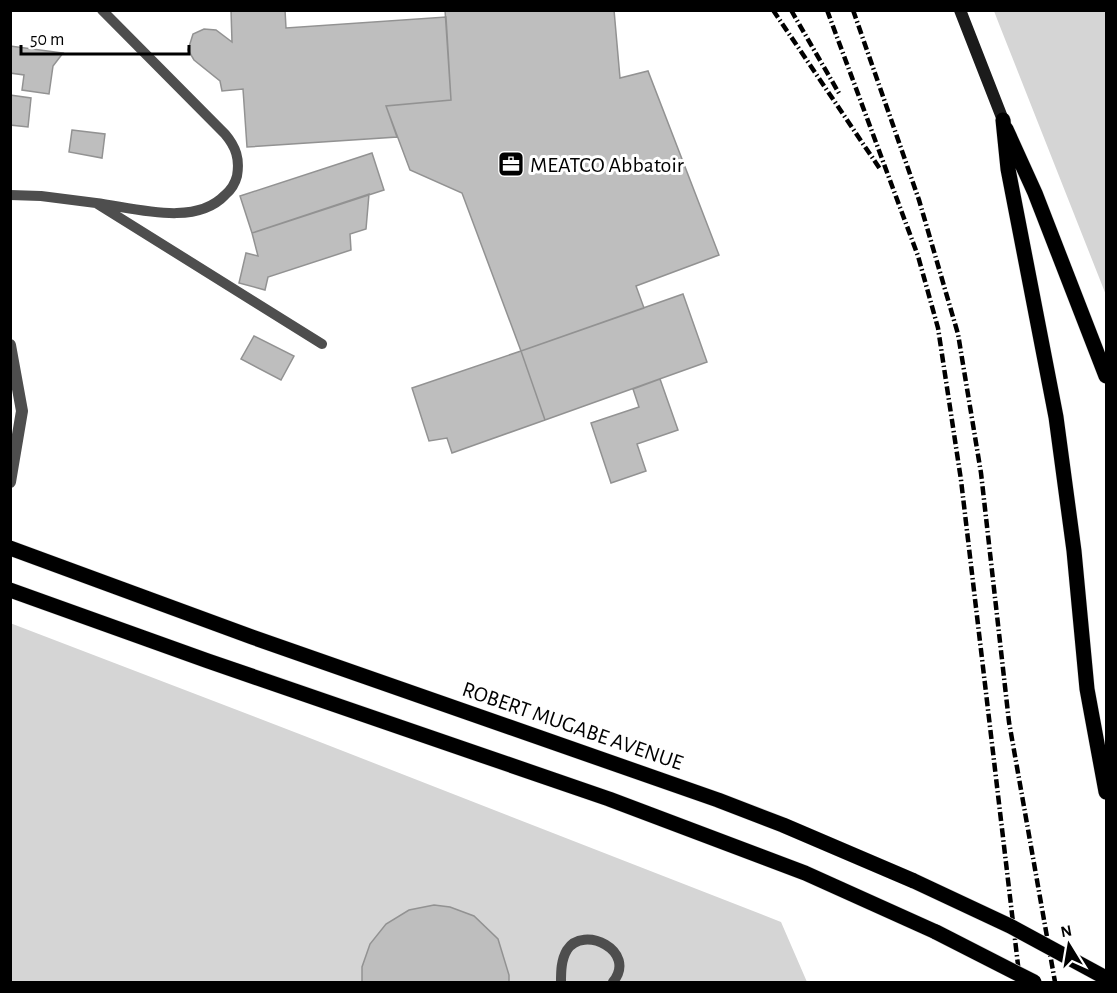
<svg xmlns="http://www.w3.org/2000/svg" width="1117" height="993" viewBox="0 0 1117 993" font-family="'Alegreya Sans',sans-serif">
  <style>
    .green { fill: #d5d5d5 }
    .building { fill: #bebebe; stroke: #929292; stroke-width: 1.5 }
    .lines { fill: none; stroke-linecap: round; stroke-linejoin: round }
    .primary-casing { stroke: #dbdbdb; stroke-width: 16 }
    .lane { stroke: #4e4e4e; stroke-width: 10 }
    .street { stroke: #4e4e4e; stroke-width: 12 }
    .secondary { stroke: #1b1b1b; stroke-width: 12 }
    .primary { stroke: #000; stroke-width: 15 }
    .rail { stroke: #000; stroke-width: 4.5; stroke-dasharray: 9 3 1.5 3; stroke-linecap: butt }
    .primary-bridge-casing { stroke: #dbdbdb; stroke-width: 16; stroke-linecap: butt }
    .primary-bridge { stroke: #000; stroke-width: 15 }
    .labels { text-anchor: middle; stroke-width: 6; stroke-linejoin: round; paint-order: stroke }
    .poi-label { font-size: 22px; fill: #000; stroke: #fff; text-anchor: start }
    .street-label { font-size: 22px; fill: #000; stroke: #fff }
  </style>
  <rect width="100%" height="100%" fill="#fff"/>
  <path class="green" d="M 994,11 L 1106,11 L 1106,295 L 999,24 Z
    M 10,623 L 302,735 L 781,922 L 807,982 L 11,982 Z"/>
  <path class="building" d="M 231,10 L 285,10 L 286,28 L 446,17 L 451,100 L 386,106 L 397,137 L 247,147 L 243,89 L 222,91 L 220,81 L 194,60 L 188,50 L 193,34 L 204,29 L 216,30 L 232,42 Z
    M 445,10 L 614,10 L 620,78 L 648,71 L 719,255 L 636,286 L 644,308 L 521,351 L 462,193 L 410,170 L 386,106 L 451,100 Z
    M 10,46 L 63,53 L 53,66 L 49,94 L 22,90 L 24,75 L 10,73 Z
    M 10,95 L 31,98 L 28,127 L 10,125 Z
    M 72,130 L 105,134 L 102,158 L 69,152 Z
    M 372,153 L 384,190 L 252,233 L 240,196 Z
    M 369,194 L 366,229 L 350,234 L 351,250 L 268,277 L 265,290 L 239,283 L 246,253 L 258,256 L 252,233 Z
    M 683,294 L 707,362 L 545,420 L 521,351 Z
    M 254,336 L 294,356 L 281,380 L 241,359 Z
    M 521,351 L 545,420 L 452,453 L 447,438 L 429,441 L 412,388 Z
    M 660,379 L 678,430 L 637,444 L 646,471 L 611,483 L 591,423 L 639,407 L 633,389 Z
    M 434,905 L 450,907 L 474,916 L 498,939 L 509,975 L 509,982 L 362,982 L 362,967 L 370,944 L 386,924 L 409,910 Z"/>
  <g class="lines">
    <defs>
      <path id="primary" d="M 1003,120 L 1008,169 L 1056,417 L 1074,551 L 1087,689 L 1106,792
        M 1006,129 L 1035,193 L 1106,376
        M 10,548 L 252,637 L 718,800 L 783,825 L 914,881
        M 10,590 L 208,661 L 609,799 L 805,873 L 936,932"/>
    </defs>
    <use href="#primary" class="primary-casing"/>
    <path class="lane" d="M 10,195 L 41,196 L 96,203 L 322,344
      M 96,203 C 135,208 195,227 225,195 C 231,190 235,184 237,176 C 240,159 236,147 225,134 L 102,10
      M 561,982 C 561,972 561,960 567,950 C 583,924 638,951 613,982"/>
    <path class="street" d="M 10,345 L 22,411 L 10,482"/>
    <path class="secondary" d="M 960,10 L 1003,120"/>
    <use href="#primary" class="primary"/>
    <path class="rail" d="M 773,10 L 880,169
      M 791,10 L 840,95
      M 827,10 L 918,256 L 938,328 L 961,480 L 1020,982
      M 853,10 L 919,200 L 958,334 L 981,473 L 1009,722 L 1055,982"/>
    <defs>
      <path id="primary-bridge" d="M 914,881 L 1010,926 L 1106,978
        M 936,932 L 1034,982"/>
    </defs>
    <use href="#primary-bridge" class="primary-bridge-casing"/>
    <use href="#primary-bridge" class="primary-bridge"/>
  </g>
  <defs>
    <symbol id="office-square" viewBox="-11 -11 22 22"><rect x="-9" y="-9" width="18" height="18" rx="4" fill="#000" stroke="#fff"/><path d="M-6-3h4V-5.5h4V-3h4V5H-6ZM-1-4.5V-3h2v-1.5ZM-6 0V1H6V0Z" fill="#fff"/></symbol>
  </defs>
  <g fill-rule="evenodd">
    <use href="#office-square" x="496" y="149" width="30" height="30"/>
  </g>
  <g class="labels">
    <g class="poi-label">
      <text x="530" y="172">MEATCO Abbatoir</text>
    </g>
    <g class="street-label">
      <text transform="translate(573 725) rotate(19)" y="8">ROBERT MUGABE AVENUE</text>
    </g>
  </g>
  <rect width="1117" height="993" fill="none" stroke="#000000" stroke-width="24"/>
  <g transform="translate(1069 945) rotate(349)" stroke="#ffffff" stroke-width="4.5" paint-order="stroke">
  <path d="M0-4.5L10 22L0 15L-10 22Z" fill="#000000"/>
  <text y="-9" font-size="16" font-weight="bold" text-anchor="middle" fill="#000000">N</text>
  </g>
  <path d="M21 45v9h168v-9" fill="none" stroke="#000000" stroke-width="3"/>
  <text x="30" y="45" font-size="18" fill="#000000" stroke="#ffffff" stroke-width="4.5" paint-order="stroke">50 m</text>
</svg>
